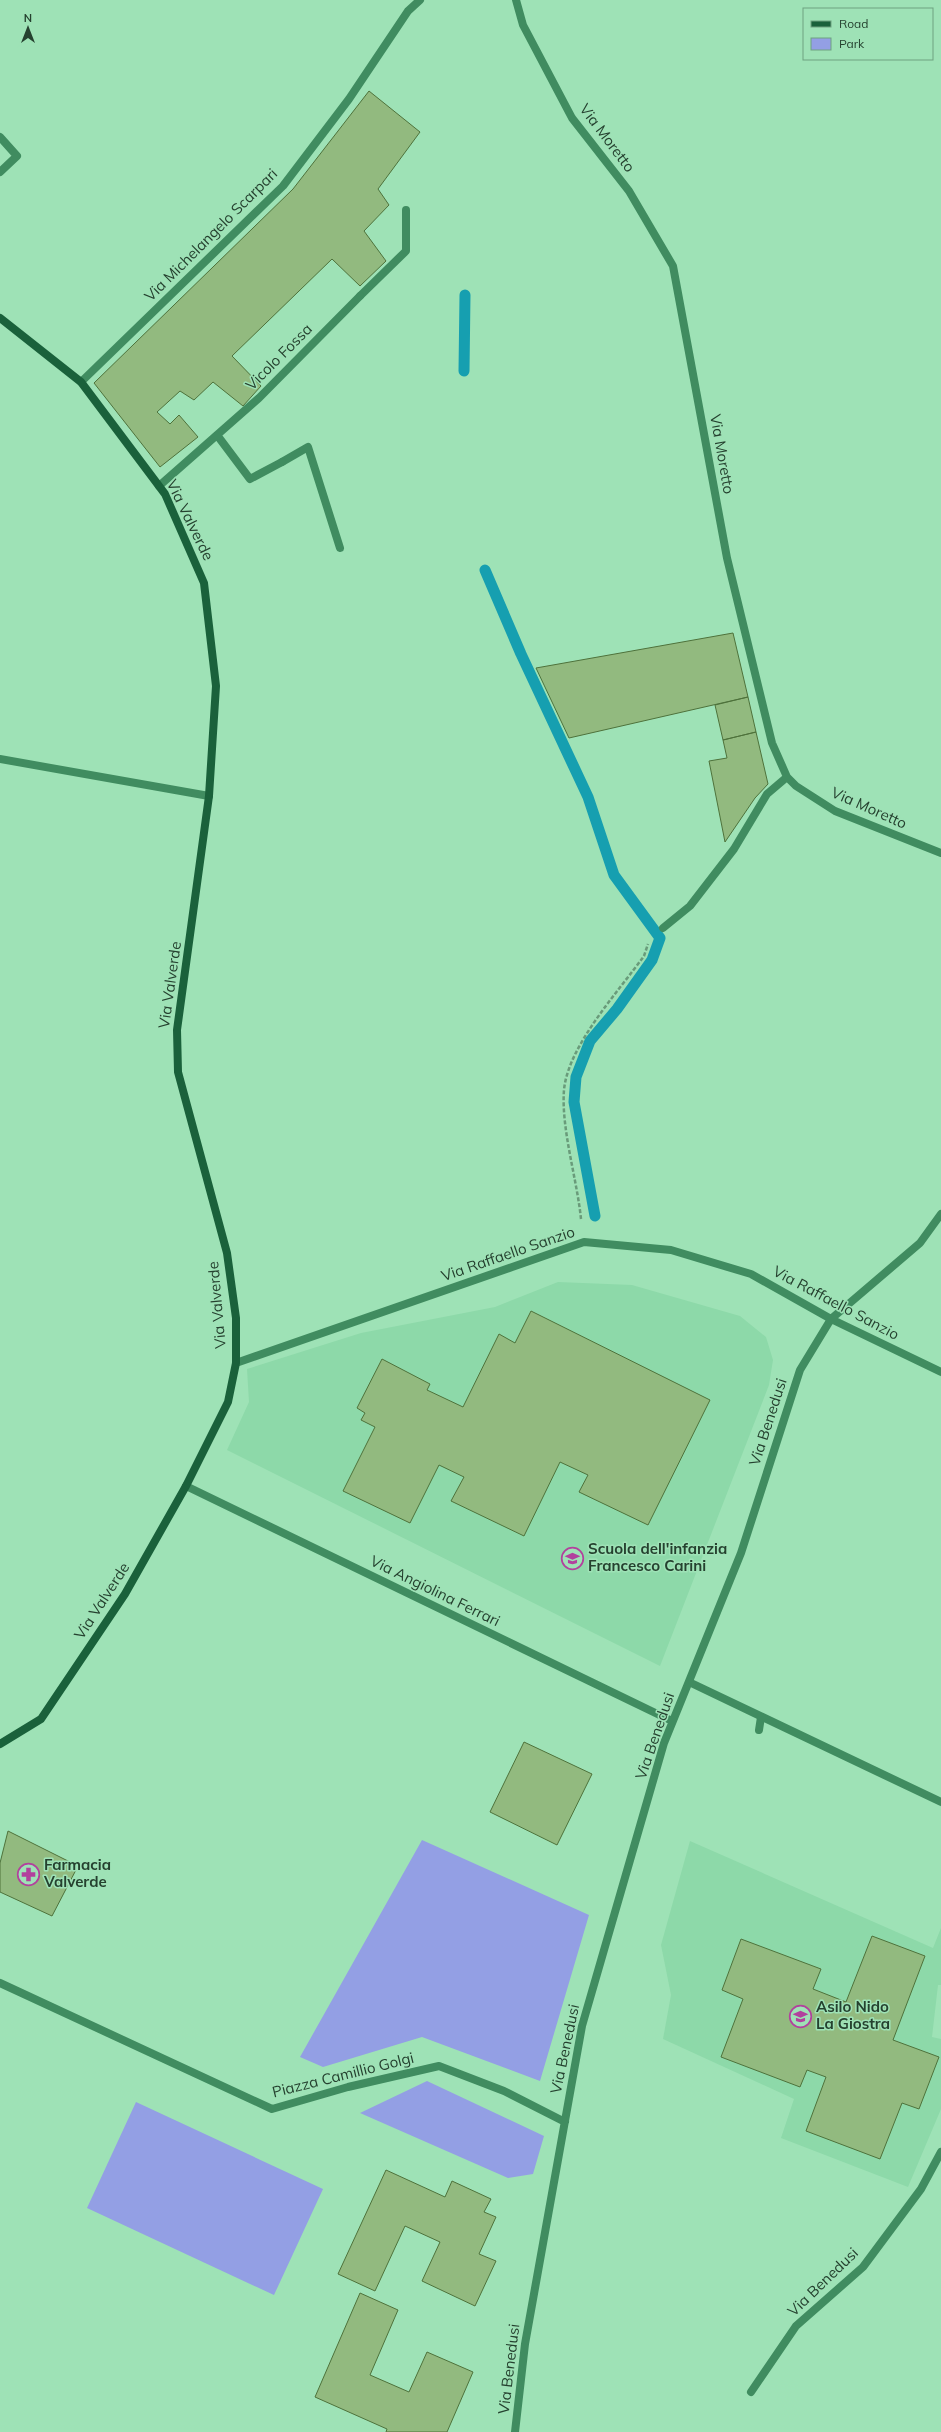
<svg xmlns="http://www.w3.org/2000/svg" width="941" height="2432" viewBox="0 0 941 2432" font-family="Mulish,sans-serif">
  <style>
    .built { fill: #8dd9a9 }
    .green { fill: #939fe4 }
    .lines { fill: none; stroke-linecap: round; stroke-linejoin: round }
    .stream { stroke: #169fb0; stroke-width: 11 }
    .building { fill: #92ba7f; stroke: #4e723b }
    .path { stroke: #699b7a; stroke-width: 2.5; stroke-dasharray: 4 2; stroke-linecap: butt }
    .lane { stroke: #408c60; stroke-width: 8 }
    .street { stroke: #408c60; stroke-width: 8 }
    .secondary { stroke: #1a613b; stroke-width: 8 }
    .labels { text-anchor: middle; stroke-width: 3; stroke-linejoin: round; paint-order: stroke }
    .street-label { font-size: 15px; fill: #25412f; stroke: #9ee2b6 }
    .poi-label { font-size: 15px; font-weight: bold; fill: #25412f; stroke: #9ee2b6; text-anchor: start }
  </style>
  <rect width="100%" height="100%" fill="#9ee2b6"/>
  <path class="built" d="M 558,1282 L 632,1285 L 740,1316 L 766,1337 L 773,1360 L 769,1385 L 660,1666 L 227,1450 L 249,1402 L 247,1369 L 361,1333 L 495,1307 Z
    M 690,1841 L 933,1948 L 941,1928 L 941,1985 L 938,1985 L 932,2037 L 941,2039 L 941,2109 L 908,2187 L 781,2138 L 794,2099 L 663,2039 L 671,1995 L 661,1945 Z"/>
  <path class="green" d="M 422,1840 L 589,1915 L 540,2081 L 422,2037 L 323,2067 L 300,2057 Z
    M 427,2081 L 544,2136 L 533,2174 L 508,2178 L 360,2113 Z
    M 136,2102 L 323,2189 L 274,2295 L 87,2208 Z"/>
  <g class="lines">
    <path class="stream" d="M 464,371 L 465,295
      M 485,570 L 521,654 L 588,797 L 614,875 L 660,938 L 652,960 L 617,1009 L 590,1041 L 576,1077 L 574,1102 L 595,1216"/>
  </g>
  <path class="building" d="M 369,91 L 420,132 L 378,189 L 389,205 L 364,231 L 386,261 L 360,286 L 332,259 L 232,356 L 261,386 L 243,406 L 213,382 L 194,400 L 180,391 L 157,412 L 170,424 L 179,415 L 198,437 L 160,467 L 94,383 L 293,189 Z
    M 733,633 L 748,697 L 569,738 L 536,668 Z
    M 748,697 L 756,732 L 723,740 L 715,705 Z
    M 756,732 L 768,784 L 755,798 L 725,842 L 709,761 L 727,758 L 723,740 Z
    M 531,1311 L 710,1400 L 648,1525 L 579,1492 L 588,1475 L 560,1462 L 524,1536 L 451,1501 L 464,1477 L 439,1465 L 410,1523 L 343,1491 L 375,1427 L 361,1420 L 365,1413 L 357,1408 L 382,1359 L 430,1384 L 427,1390 L 463,1407 L 499,1334 L 515,1343 Z
    M 524,1742 L 592,1774 L 557,1845 L 490,1812 Z
    M 8,1831 L 78,1866 L 52,1916 L 0,1892 L 0,1863 Z
    M 872,1936 L 925,1956 L 893,2040 L 939,2057 L 919,2109 L 902,2103 L 880,2159 L 806,2131 L 826,2077 L 807,2070 L 800,2087 L 721,2057 L 743,1999 L 722,1990 L 741,1939 L 821,1969 L 813,1989 L 846,2002 Z
    M 386,2170 L 445,2197 L 452,2181 L 491,2199 L 484,2212 L 496,2217 L 479,2254 L 496,2261 L 475,2306 L 422,2281 L 440,2242 L 405,2226 L 375,2291 L 338,2274 Z
    M 360,2293 L 398,2310 L 370,2375 L 409,2392 L 427,2352 L 473,2372 L 447,2432 L 386,2432 L 387,2429 L 315,2397 Z"/>
  <g class="lines">
    <path class="path" d="M 581,1219 C 577,1179 561,1129 564,1090 C 568,1046 618,992 644,956 L 648,944"/>
    <path class="lane" d="M 360,296 L 406,251 L 406,210
      M 282,462 L 308,447 L 340,548
      M 759,1730 L 761,1717"/>
    <path class="street" d="M 516,0 L 523,25 L 572,118 L 629,191 L 673,266 L 727,558 L 772,743 L 787,777 L 796,786 L 835,811 L 941,853
      M 0,137 L 17,156 L 0,172
      M 81,382 L 283,186 L 349,99 L 408,11 L 420,0
      M 217,435 L 250,479 L 282,462
      M 159,486 L 259,398 L 360,296
      M 0,759 L 209,796
      M 663,928 L 690,906 L 734,849 L 767,794 L 787,777
      M 236,1363 L 584,1242 L 671,1250 L 751,1274 L 831,1319 L 941,1372
      M 186,1486 L 672,1721
      M 689,1682 L 941,1802
      M 0,1983 L 272,2109 L 348,2087 L 439,2066 L 504,2091 L 565,2122
      M 751,2392 L 796,2326 L 863,2267 L 921,2189 L 941,2152
      M 515,2432 L 525,2344 L 582,2026 L 664,1743 L 741,1553 L 800,1370 L 831,1319 L 920,1243 L 941,1214"/>
    <path class="secondary" d="M 0,318 L 81,382 L 165,494 L 204,583 L 216,686 L 209,796 L 177,1030 L 178,1072 L 227,1253 L 236,1318 L 236,1363 L 228,1402 L 186,1486 L 125,1594 L 41,1719 L 0,1744"/>
  </g>
  <defs>
    <symbol id="school-ring" viewBox="-11 -11 22 22"><circle r="9.5" fill="#9ee2b6" stroke="#b2419d" stroke-width="1.5"/><path d="M0-5L7-2L0 1L-7-2ZM-4 1L0 2.5L4 1V4Q0 6-4 4Z" fill="#b2419d"/></symbol>
    <symbol id="pharmacy-ring" viewBox="-11 -11 22 22"><circle r="9.5" fill="#9ee2b6" stroke="#b2419d" stroke-width="1.5"/><path d="M-2-6h4v4h4v4h-4v4h-4v-4h-4v-4h4Z" fill="#b2419d"/></symbol>
  </defs>
  <g fill-rule="evenodd">
    <use href="#school-ring" x="560" y="1546" width="25" height="25"/>
    <use href="#pharmacy-ring" x="16" y="1862" width="25" height="25"/>
    <use href="#school-ring" x="788" y="2004" width="25" height="25"/>
  </g>
  <g class="labels">
    <g class="street-label">
      <text transform="translate(607 138) rotate(53)" y="5">Via Moretto</text>
      <text transform="translate(211 235) rotate(-45)" y="5">Via Michelangelo Scarpari</text>
      <text transform="translate(279 357) rotate(-45)" y="5">Vicolo Fossa</text>
      <text transform="translate(722 454) rotate(80)" y="5">Via Moretto</text>
      <text transform="translate(190 520) rotate(64)" y="5">Via Valverde</text>
      <text transform="translate(869 808) rotate(24)" y="5">Via Moretto</text>
      <text transform="translate(170 985) rotate(-82)" y="5">Via Valverde</text>
      <text transform="translate(508 1254) rotate(-19)" y="5">Via Raffaello Sanzio</text>
      <text transform="translate(836 1303) rotate(28)" y="5">Via Raffaello Sanzio</text>
      <text transform="translate(217 1305) rotate(-95)" y="5">Via Valverde</text>
      <text transform="translate(768 1422) rotate(-72)" y="5">Via Benedusi</text>
      <text transform="translate(435 1591) rotate(26)" y="5">Via Angiolina Ferrari</text>
      <text transform="translate(102 1601) rotate(-57)" y="5">Via Valverde</text>
      <text transform="translate(655 1736) rotate(-71)" y="5">Via Benedusi</text>
      <text transform="translate(565 2049) rotate(-78)" y="5">Via Benedusi</text>
      <text transform="translate(343 2075) rotate(-14)" y="5">Piazza Camillio Golgi</text>
      <text transform="translate(823 2282) rotate(-44)" y="5">Via Benedusi</text>
      <text transform="translate(509 2369) rotate(-83)" y="5">Via Benedusi</text>
    </g>
    <g class="poi-label">
      <text x="588" y="1554">Scuola dell'infanzia<tspan x="588" dy="17">Francesco Carini</tspan></text>
      <text x="44" y="1870">Farmacia<tspan x="44" dy="17">Valverde</tspan></text>
      <text x="816" y="2012">Asilo Nido<tspan x="816" dy="17">La Giostra</tspan></text>
    </g>
  </g>
  <rect x="803" y="8" width="130" height="52" fill="#9ee2b6" stroke="#6ea280"/>
  <rect x="811" y="21" width="20" height="6" fill="#1a613b" stroke="#6ea280"/>
  <text x="839" y="28" font-size="12" fill="#25412f">Road</text>
  <rect x="811" y="38" width="20" height="12" fill="#939fe4" stroke="#6ea280"/>
  <text x="839" y="48" font-size="12" fill="#25412f">Park</text>
  <g transform="translate(28 28)" stroke="#9ee2b6" stroke-width="3" paint-order="stroke">
  <path d="M0-3L7 15L0 10L-7 15Z" fill="#25412f"/>
  <text y="-6" font-size="11" font-weight="bold" text-anchor="middle" fill="#25412f">N</text>
  </g>
</svg>
